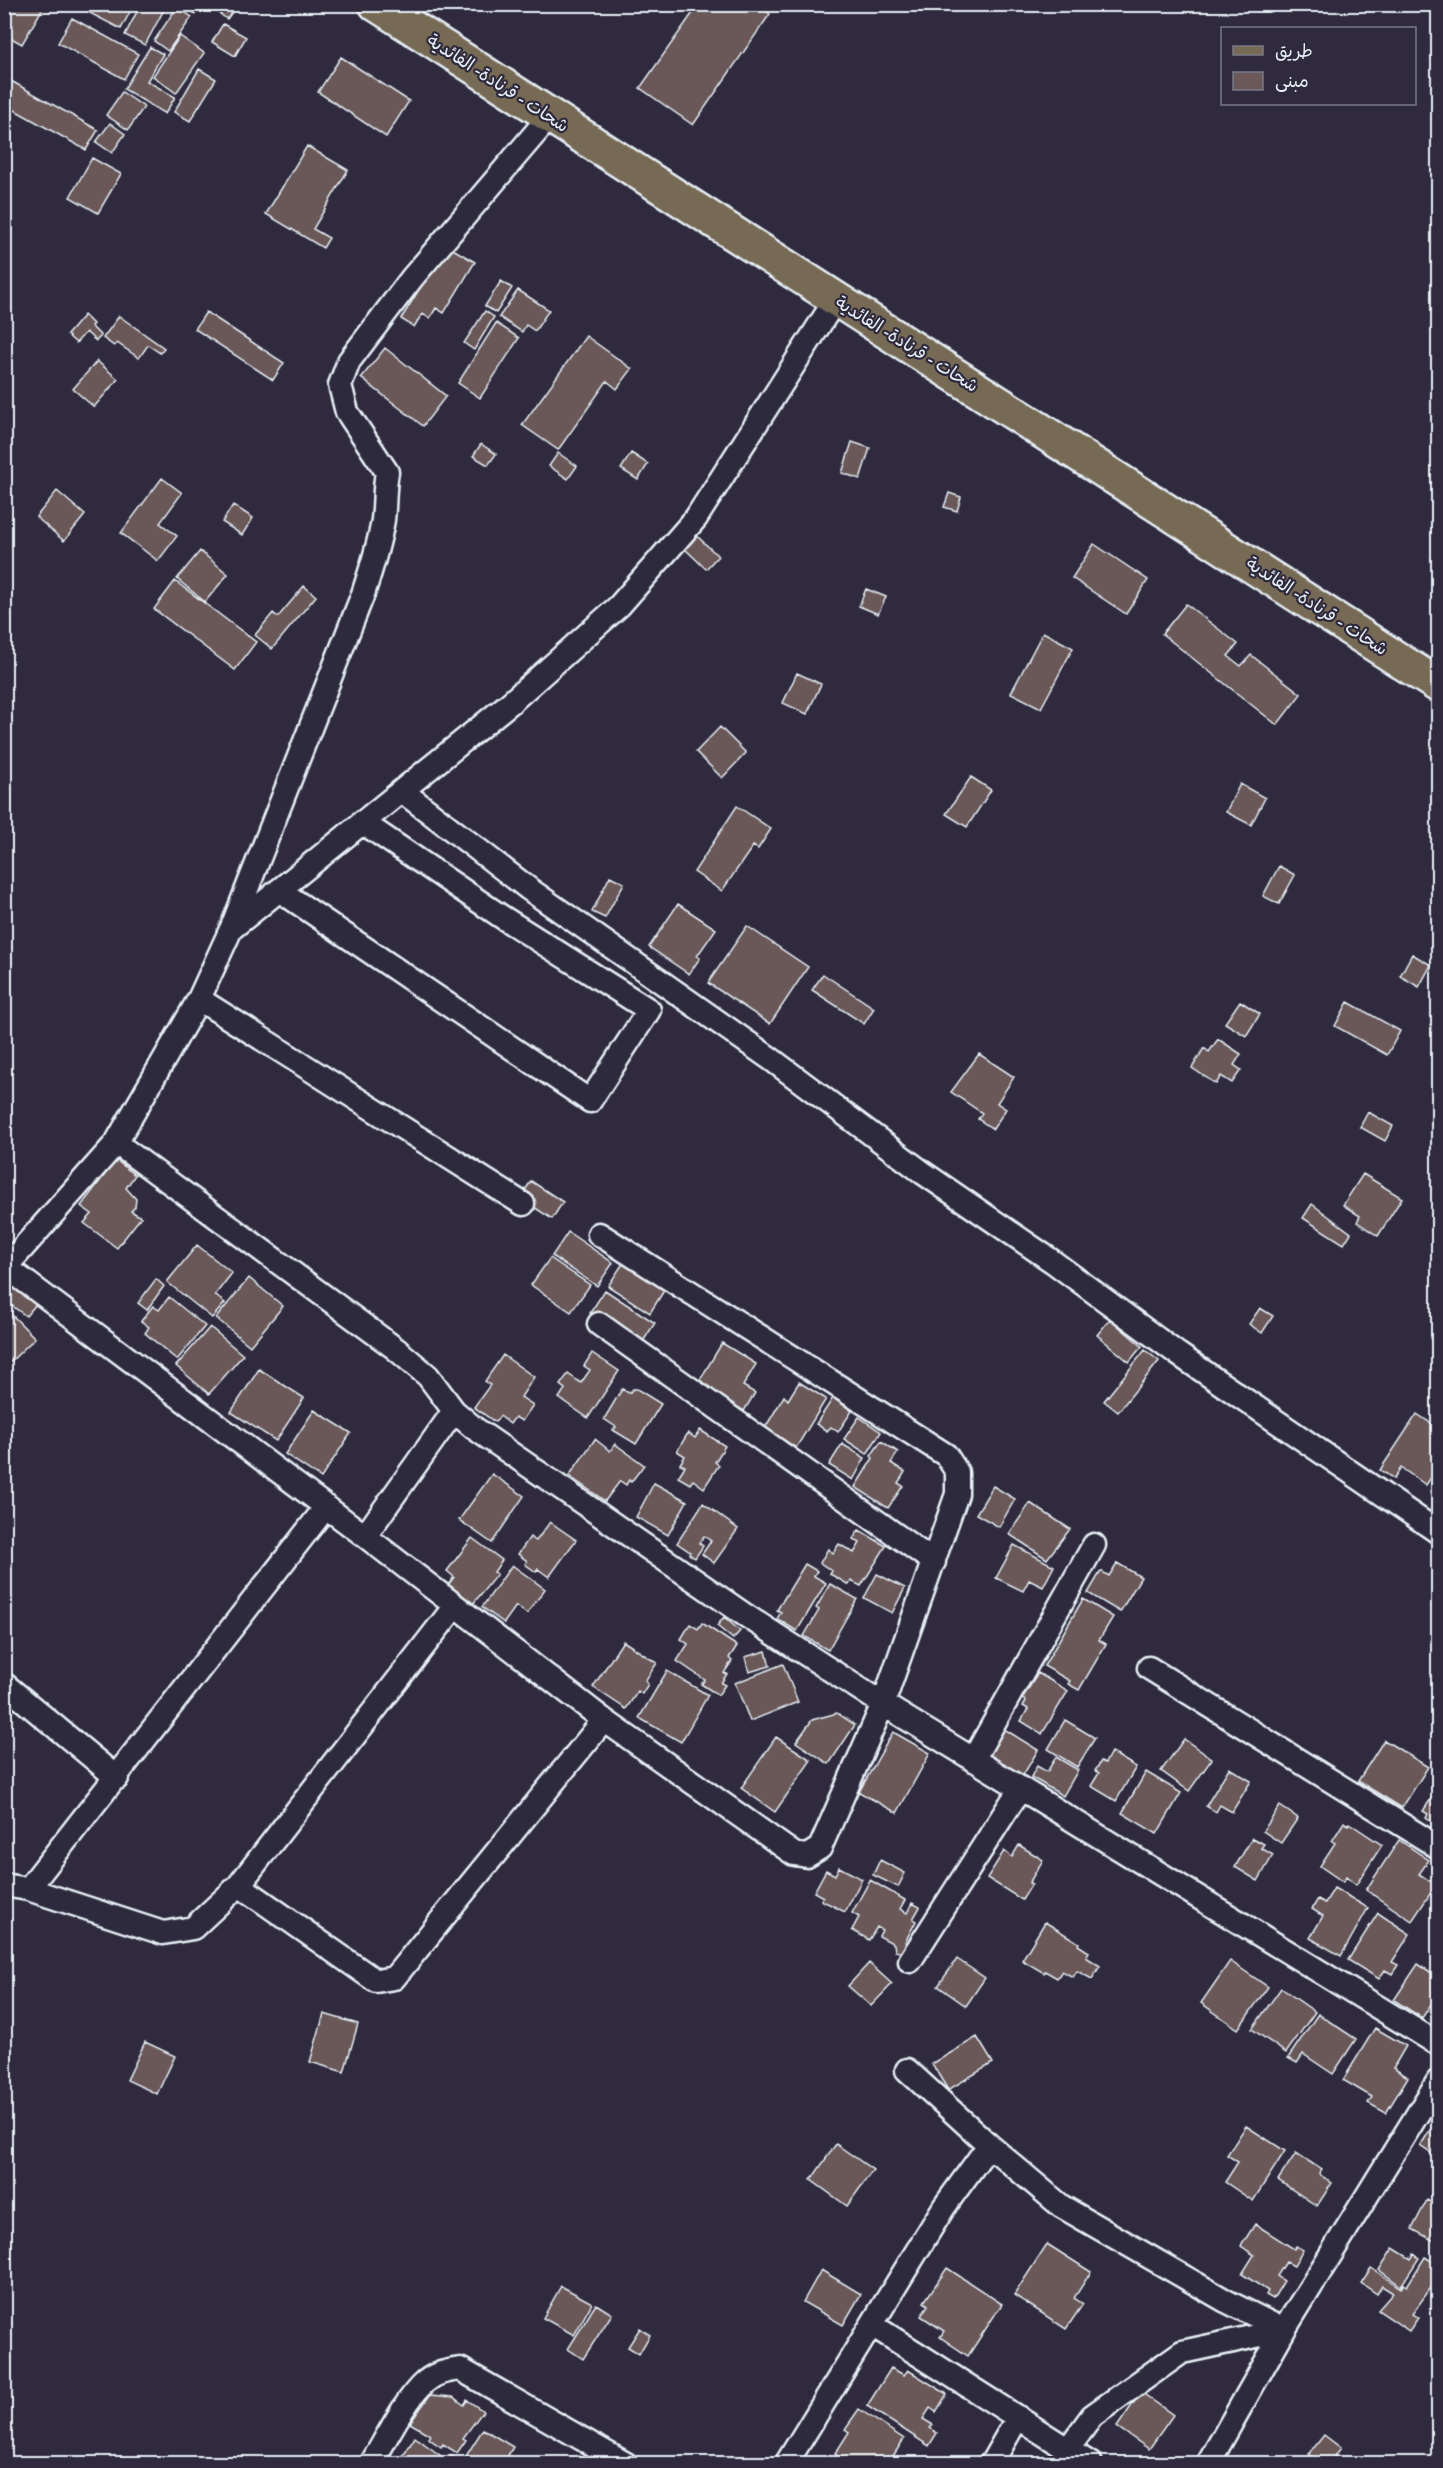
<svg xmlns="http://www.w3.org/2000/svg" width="1443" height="2468" viewBox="0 0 1443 2468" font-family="'Gochi Hand','Playpen Sans Arabic',sans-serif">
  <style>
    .building { fill: #6a5958; stroke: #e8f1f8; stroke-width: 1.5 }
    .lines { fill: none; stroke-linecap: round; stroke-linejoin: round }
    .street-casing { stroke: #e8f1f8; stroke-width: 27 }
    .primary-casing { stroke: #e8f1f8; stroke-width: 38 }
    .street { stroke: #2f2a3d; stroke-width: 22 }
    .primary { stroke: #776a54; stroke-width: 33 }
    .labels { text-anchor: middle; stroke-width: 4.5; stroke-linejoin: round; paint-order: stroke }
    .street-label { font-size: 18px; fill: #e8f1f8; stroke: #2f2a3d }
  </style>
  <rect width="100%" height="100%" fill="#2f2a3d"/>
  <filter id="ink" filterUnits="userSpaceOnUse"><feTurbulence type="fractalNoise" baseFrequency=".0167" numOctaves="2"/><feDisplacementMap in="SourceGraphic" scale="12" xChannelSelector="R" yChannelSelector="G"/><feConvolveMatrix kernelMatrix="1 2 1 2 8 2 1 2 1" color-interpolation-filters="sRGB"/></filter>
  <g filter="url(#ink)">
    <path class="building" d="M 4,4 L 44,6 L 22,44 L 4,34 Z
      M 82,4 L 134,4 L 121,29 L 80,8 Z
      M 141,4 L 167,4 L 145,45 L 125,35 Z
      M 182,4 L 202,4 L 195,14 Z
      M 206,4 L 238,4 L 227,19 Z
      M 699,4 L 756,4 L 770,14 L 693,125 L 640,88 Z
      M 177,7 L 192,17 L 168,51 L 154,41 Z
      M 72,18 L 138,54 L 124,79 L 58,43 Z
      M 223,24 L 246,37 L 235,56 L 212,42 Z
      M 180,36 L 204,53 L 176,93 L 153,76 Z
      M 150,47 L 163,54 L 147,81 L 175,97 L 165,114 L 124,89 Z
      M 341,57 L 409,101 L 386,137 L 318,92 Z
      M 199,69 L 216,79 L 190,121 L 174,112 Z
      M 4,77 L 98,130 L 86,150 L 4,104 Z
      M 122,92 L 144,107 L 128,130 L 106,115 Z
      M 110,123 L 125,134 L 112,153 L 96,142 Z
      M 307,146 L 348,170 L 313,229 L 329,238 L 323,248 L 266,214 Z
      M 92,158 L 121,174 L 98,213 L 70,197 Z
      M 446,245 L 475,262 L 444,313 L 436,308 L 430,318 L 422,314 L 414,327 L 401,319 Z
      M 501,281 L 512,288 L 496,313 L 485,306 Z
      M 518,290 L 549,310 L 535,331 L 526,325 L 522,332 L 499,317 Z
      M 485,311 L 494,317 L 474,350 L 464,343 Z
      M 206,312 L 284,363 L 273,380 L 195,329 Z
      M 84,315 L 93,324 L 91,326 L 101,336 L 96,341 L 86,332 L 76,343 L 67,335 Z
      M 119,316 L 164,348 L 160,353 L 148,345 L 139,358 L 117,343 L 114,346 L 103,338 Z
      M 496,323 L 519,338 L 480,398 L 458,383 Z
      M 586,336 L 632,369 L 617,389 L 607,381 L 558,450 L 522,425 Z
      M 385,348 L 446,396 L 423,426 L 361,378 Z
      M 97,361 L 118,379 L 94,407 L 73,389 Z
      M 852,442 L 870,448 L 860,479 L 842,473 Z
      M 481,444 L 496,454 L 488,465 L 473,456 Z
      M 558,453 L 577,466 L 568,479 L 549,466 Z
      M 631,453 L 648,464 L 638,480 L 621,469 Z
      M 162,478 L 182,493 L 160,523 L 177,536 L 158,561 L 121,533 Z
      M 57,491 L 85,515 L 64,541 L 36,517 Z
      M 949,493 L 961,497 L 957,511 L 944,507 Z
      M 233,505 L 253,518 L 242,535 L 222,522 Z
      M 697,536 L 718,556 L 706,569 L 685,549 Z
      M 1094,544 L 1148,580 L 1126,614 L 1072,578 Z
      M 200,551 L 228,574 L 205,602 L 177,579 Z
      M 175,581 L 256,642 L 235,670 L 154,609 Z
      M 304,586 L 316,596 L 272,649 L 255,635 L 273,613 L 278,617 Z
      M 866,589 L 886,597 L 878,614 L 859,606 Z
      M 1186,604 L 1238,644 L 1228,656 L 1241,666 L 1251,655 L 1301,694 L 1277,725 L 1162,634 Z
      M 1043,632 L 1073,648 L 1041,708 L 1011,693 Z
      M 797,673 L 821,684 L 807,714 L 783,703 Z
      M 720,727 L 746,753 L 722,778 L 696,752 Z
      M 971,777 L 991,790 L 967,827 L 946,814 Z
      M 1240,784 L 1265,798 L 1251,825 L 1226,812 Z
      M 737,806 L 771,829 L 758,849 L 753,846 L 722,891 L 694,872 Z
      M 1279,866 L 1295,875 L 1279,904 L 1263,896 Z
      M 610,876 L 624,883 L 605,918 L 592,912 Z
      M 678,904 L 716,929 L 697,956 L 700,958 L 689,974 L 649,947 Z
      M 747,926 L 808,967 L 770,1024 L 708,983 Z
      M 1412,954 L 1431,965 L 1419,987 L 1400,976 Z
      M 823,974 L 874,1008 L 864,1024 L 812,990 Z
      M 1240,1001 L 1260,1014 L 1246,1036 L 1225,1023 Z
      M 1348,1002 L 1400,1031 L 1387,1055 L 1335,1026 Z
      M 1218,1039 L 1241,1054 L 1234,1065 L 1241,1070 L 1232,1083 L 1221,1076 L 1216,1084 L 1192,1068 L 1204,1048 L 1209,1052 Z
      M 979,1054 L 1014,1077 L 997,1103 L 1006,1109 L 993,1129 L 978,1119 L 982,1113 L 951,1092 Z
      M 1368,1112 L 1393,1126 L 1385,1141 L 1360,1127 Z
      M 116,1160 L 135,1175 L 126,1188 L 136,1199 L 135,1207 L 131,1211 L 141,1217 L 117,1248 L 84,1223 L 92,1214 L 81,1206 Z
      M 1363,1174 L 1402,1198 L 1378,1236 L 1357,1222 L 1360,1216 L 1343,1205 Z
      M 531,1181 L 563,1202 L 552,1219 L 520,1198 Z
      M 1312,1204 L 1351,1233 L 1344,1244 L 1303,1218 Z
      M 568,1232 L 613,1263 L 597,1286 L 552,1256 Z
      M 197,1245 L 232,1273 L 215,1295 L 225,1303 L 212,1318 L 167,1282 Z
      M 550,1258 L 590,1285 L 571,1312 L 531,1285 Z
      M 624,1262 L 665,1289 L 650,1313 L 608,1286 Z
      M 249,1278 L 283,1306 L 250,1346 L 216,1318 Z
      M 156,1279 L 164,1286 L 147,1310 L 138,1303 Z
      M 14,1285 L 37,1303 L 26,1316 L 4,1300 Z
      M 605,1290 L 655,1323 L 640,1346 L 590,1313 Z
      M 169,1297 L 205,1326 L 177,1360 L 145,1333 L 149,1327 L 141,1321 L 153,1306 L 159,1310 Z
      M 4,1307 L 35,1338 L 4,1368 Z
      M 1260,1308 L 1273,1316 L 1262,1333 L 1249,1324 Z
      M 1110,1319 L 1142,1346 L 1129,1362 L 1097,1335 Z
      M 210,1327 L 243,1355 L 209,1394 L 176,1366 Z
      M 722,1343 L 756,1364 L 743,1386 L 755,1393 L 744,1411 L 698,1383 Z
      M 1145,1350 L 1159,1361 L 1118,1412 L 1104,1401 Z
      M 592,1353 L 619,1371 L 588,1418 L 559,1398 L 565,1389 L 560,1385 L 568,1374 L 581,1383 L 590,1370 L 584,1366 Z
      M 503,1355 L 534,1377 L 521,1397 L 533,1405 L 522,1421 L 515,1417 L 510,1424 L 500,1416 L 495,1422 L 474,1407 L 490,1385 L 485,1381 Z
      M 259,1369 L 304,1398 L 276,1441 L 231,1412 Z
      M 799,1382 L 826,1399 L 796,1448 L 765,1428 L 784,1396 L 788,1400 Z
      M 622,1389 L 629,1393 L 633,1389 L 637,1389 L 661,1404 L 636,1444 L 613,1430 L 616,1427 L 604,1419 Z
      M 833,1398 L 852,1411 L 838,1432 L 831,1427 L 827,1431 L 816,1424 Z
      M 314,1410 L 351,1433 L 321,1478 L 285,1454 Z
      M 1417,1414 L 1438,1428 L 1438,1467 L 1426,1485 L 1401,1468 L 1394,1479 L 1380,1470 Z
      M 859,1417 L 881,1432 L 867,1454 L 844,1439 Z
      M 700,1430 L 725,1446 L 715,1462 L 719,1465 L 704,1488 L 693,1480 L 690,1484 L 678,1477 L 685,1466 L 680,1464 L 685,1456 L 677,1451 L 688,1433 L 695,1438 Z
      M 595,1439 L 610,1451 L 615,1444 L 644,1465 L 631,1482 L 629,1480 L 626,1485 L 620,1481 L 605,1501 L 569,1476 Z
      M 881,1441 L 898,1452 L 891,1463 L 905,1472 L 898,1483 L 903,1486 L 888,1508 L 855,1487 L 873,1458 L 871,1456 Z
      M 842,1444 L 865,1458 L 853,1480 L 829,1465 Z
      M 492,1474 L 524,1496 L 492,1543 L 459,1520 Z
      M 654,1483 L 687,1501 L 668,1535 L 636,1517 Z
      M 993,1486 L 1015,1499 L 999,1527 L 976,1514 Z
      M 703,1503 L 738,1529 L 714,1563 L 702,1554 L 711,1541 L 704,1536 L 699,1543 L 703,1546 L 695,1558 L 689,1554 L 690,1552 L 677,1543 Z
      M 1030,1503 L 1070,1529 L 1047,1559 L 1009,1534 Z
      M 550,1522 L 576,1540 L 549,1577 L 538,1569 L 536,1572 L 525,1564 L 527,1561 L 518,1554 L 530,1537 L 536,1541 Z
      M 859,1530 L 886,1546 L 861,1586 L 851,1581 L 849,1585 L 830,1574 L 832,1571 L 820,1563 L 828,1549 L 833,1553 L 839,1544 L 854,1553 L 860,1543 L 853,1539 Z
      M 472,1538 L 502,1560 L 494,1572 L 497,1574 L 473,1604 L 448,1585 L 454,1577 L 447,1571 Z
      M 1014,1545 L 1054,1566 L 1043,1587 L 1029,1580 L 1023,1591 L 996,1578 Z
      M 1117,1563 L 1141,1577 L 1120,1612 L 1088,1593 L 1101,1571 L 1109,1576 Z
      M 805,1564 L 817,1571 L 814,1576 L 826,1583 L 797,1631 L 777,1619 L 781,1612 L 777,1610 Z
      M 512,1565 L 545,1589 L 527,1614 L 516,1606 L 504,1623 L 482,1607 Z
      M 877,1574 L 905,1588 L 892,1613 L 864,1598 Z
      M 830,1584 L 857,1599 L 828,1650 L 804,1636 L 819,1610 L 816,1608 Z
      M 1083,1599 L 1113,1617 L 1099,1640 L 1106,1644 L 1079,1690 L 1068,1684 L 1070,1681 L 1044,1666 Z
      M 724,1617 L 740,1631 L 733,1639 L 717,1626 Z
      M 702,1623 L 737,1646 L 729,1658 L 732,1661 L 724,1673 L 727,1674 L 721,1683 L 725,1685 L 718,1695 L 701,1684 L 705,1680 L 677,1661 L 688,1644 L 681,1639 L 690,1624 L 698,1629 Z
      M 623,1641 L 657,1663 L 645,1681 L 648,1684 L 642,1694 L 638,1691 L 626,1709 L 593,1687 Z
      M 766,1651 L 770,1666 L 749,1672 L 745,1657 Z
      M 783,1664 L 798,1702 L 750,1721 L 735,1683 Z
      M 667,1671 L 708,1695 L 681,1742 L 639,1718 Z
      M 1038,1673 L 1068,1691 L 1042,1734 L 1021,1721 L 1028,1709 L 1023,1706 L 1026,1701 L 1022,1699 Z
      M 837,1713 L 855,1725 L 829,1764 L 796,1742 L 812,1720 Z
      M 1065,1720 L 1095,1738 L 1077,1767 L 1048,1749 Z
      M 1004,1729 L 1038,1750 L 1022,1777 L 988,1756 Z
      M 893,1732 L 930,1753 L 897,1813 L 859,1792 Z
      M 776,1737 L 811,1760 L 775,1812 L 741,1788 Z
      M 1184,1739 L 1212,1759 L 1189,1791 L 1161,1771 Z
      M 1384,1740 L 1428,1767 L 1402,1808 L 1358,1781 Z
      M 1111,1752 L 1136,1767 L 1116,1801 L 1091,1786 L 1099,1773 L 1095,1771 L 1101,1761 L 1105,1763 Z
      M 1056,1757 L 1078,1770 L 1063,1796 L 1031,1777 L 1037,1766 L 1047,1772 Z
      M 1229,1768 L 1251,1781 L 1232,1812 L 1220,1805 L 1216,1812 L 1206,1806 Z
      M 1146,1772 L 1181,1793 L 1157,1834 L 1122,1813 Z
      M 1438,1788 L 1438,1826 L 1426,1818 L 1428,1814 L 1423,1811 Z
      M 1280,1806 L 1298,1818 L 1281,1843 L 1263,1831 Z
      M 1344,1822 L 1348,1825 L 1349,1823 L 1382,1845 L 1356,1885 L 1346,1877 L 1343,1882 L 1320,1866 L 1335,1843 L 1332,1841 Z
      M 1252,1838 L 1264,1844 L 1261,1848 L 1273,1855 L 1258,1881 L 1235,1867 Z
      M 1399,1840 L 1429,1860 L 1419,1874 L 1436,1885 L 1412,1921 L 1366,1890 Z
      M 1019,1845 L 1043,1860 L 1029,1883 L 1032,1884 L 1022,1900 L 987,1878 L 1004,1851 L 1012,1857 Z
      M 880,1860 L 905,1873 L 898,1887 L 873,1875 Z
      M 839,1867 L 862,1879 L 845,1912 L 821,1900 L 823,1897 L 814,1892 L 826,1870 L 835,1875 Z
      M 870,1880 L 905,1900 L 900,1909 L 907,1913 L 912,1903 L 920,1907 L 913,1919 L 916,1921 L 905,1942 L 907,1946 L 903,1953 L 895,1951 L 894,1944 L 879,1936 L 882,1930 L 877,1927 L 869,1940 L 852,1930 L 859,1917 L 852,1913 Z
      M 1334,1888 L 1368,1908 L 1341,1956 L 1310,1938 L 1323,1916 L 1312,1909 L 1318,1899 L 1325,1903 Z
      M 1378,1913 L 1410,1934 L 1392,1962 L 1398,1965 L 1392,1974 L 1385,1970 L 1379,1979 L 1348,1960 Z
      M 1045,1922 L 1079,1943 L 1078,1945 L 1089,1952 L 1086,1957 L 1100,1966 L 1092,1979 L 1077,1971 L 1073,1977 L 1062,1971 L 1057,1978 L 1045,1971 L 1044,1973 L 1022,1960 Z
      M 957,1959 L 985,1978 L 966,2006 L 938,1986 Z
      M 1230,1961 L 1268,1987 L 1238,2029 L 1201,2003 Z
      M 869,1963 L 892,1984 L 871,2006 L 848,1986 Z
      M 1418,1964 L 1438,1977 L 1438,1994 L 1422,2018 L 1394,2000 Z
      M 1281,1988 L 1315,2012 L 1286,2053 L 1252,2029 Z
      M 324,2014 L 358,2024 L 344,2072 L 310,2062 Z
      M 1318,2014 L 1356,2039 L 1333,2074 L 1303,2054 L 1297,2063 L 1288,2058 Z
      M 1375,2028 L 1406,2046 L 1393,2068 L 1408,2077 L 1386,2113 L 1368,2103 L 1372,2097 L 1343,2080 Z
      M 977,2037 L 993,2063 L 948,2090 L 932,2064 Z
      M 145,2042 L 175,2056 L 157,2094 L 127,2080 Z
      M 1246,2126 L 1285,2151 L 1253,2201 L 1225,2182 L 1238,2162 L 1227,2155 Z
      M 1432,2127 L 1438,2131 L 1438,2158 L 1420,2146 Z
      M 836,2144 L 873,2170 L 847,2206 L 811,2180 Z
      M 1296,2153 L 1322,2170 L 1319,2174 L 1332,2183 L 1317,2206 L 1278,2180 Z
      M 1438,2191 L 1438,2243 L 1412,2229 L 1427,2200 L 1432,2203 Z
      M 1255,2224 L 1294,2249 L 1296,2246 L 1303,2250 L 1294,2266 L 1286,2262 L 1277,2276 L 1284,2281 L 1273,2299 L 1266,2295 L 1268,2291 L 1242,2274 L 1254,2255 L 1241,2246 Z
      M 1047,2244 L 1091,2272 L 1074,2298 L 1083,2304 L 1066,2329 L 1014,2295 Z
      M 1393,2248 L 1411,2259 L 1414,2254 L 1419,2258 L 1401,2286 L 1379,2270 Z
      M 1425,2257 L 1438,2265 L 1438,2278 L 1412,2314 L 1418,2318 L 1409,2331 L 1378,2310 L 1393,2293 L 1382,2286 L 1377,2294 L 1361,2283 L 1371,2268 L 1401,2288 L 1404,2284 L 1407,2286 Z
      M 947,2268 L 1002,2304 L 968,2356 L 940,2337 L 944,2331 L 921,2316 L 928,2305 L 924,2302 Z
      M 821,2270 L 861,2294 L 843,2325 L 803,2302 Z
      M 561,2286 L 592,2303 L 574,2335 L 543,2318 Z
      M 596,2304 L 612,2314 L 583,2359 L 568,2349 Z
      M 640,2328 L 650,2335 L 639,2354 L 628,2347 Z
      M 891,2368 L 904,2375 L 908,2370 L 947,2394 L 936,2412 L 930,2408 L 923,2419 L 933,2425 L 930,2428 L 937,2433 L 929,2446 L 867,2406 Z
      M 1141,2392 L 1173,2415 L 1149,2449 L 1117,2427 Z
      M 430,2395 L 453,2397 L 464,2405 L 467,2400 L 483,2411 L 463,2438 L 466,2440 L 457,2453 L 443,2444 L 441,2447 L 428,2438 L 430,2435 L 410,2423 Z
      M 859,2409 L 904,2439 L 888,2464 L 849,2464 L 835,2454 L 849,2432 L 845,2429 Z
      M 483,2429 L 513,2447 L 503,2464 L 479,2464 L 466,2456 Z
      M 1324,2435 L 1341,2448 L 1329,2464 L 1322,2464 L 1309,2454 Z
      M 415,2437 L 448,2461 L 451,2456 L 462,2463 L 398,2464 Z"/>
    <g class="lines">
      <defs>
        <path id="street" d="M 402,791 L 529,889 L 771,1059 L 922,1172 L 1052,1261 L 1178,1354 L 1438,1532
          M 279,890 L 590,1101 L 649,1010 L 502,917 L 362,822
          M 232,927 L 363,594 C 371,570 379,545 383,520 C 385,504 384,488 387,472 L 347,412 L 340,385 L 349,361 L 412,278 L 550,116
          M 199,999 L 523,1204
          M 116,1143 L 396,1349 L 428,1376 L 454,1411 L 474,1428 L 745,1615 L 883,1704 L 1438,2044
          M 6,1267 L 365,1536 L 604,1720 L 794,1854 L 807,1856 L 820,1848 L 883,1704 L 957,1494 L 957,1472 L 946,1455 L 599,1234
          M 4,1269 L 116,1143 L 199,999 L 231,929 L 510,703 L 619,606 L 696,518 L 836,299
          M 599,1324 L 934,1562
          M 365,1536 L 454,1411
          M 1149,1668 L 1438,1847
          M 4,1684 L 117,1778
          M 973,1760 L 1094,1545
          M 4,1885 L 28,1889 L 163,1933 L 193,1928 L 239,1885 L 455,1606
          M 239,1885 L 376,1981 L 394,1978 L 604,1720
          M 28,1889 L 326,1507
          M 910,1961 L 1020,1789
          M 907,2070 L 989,2145 L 1061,2206 L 1226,2301 L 1284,2330
          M 872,2325 L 1091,2464
          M 1068,2449 L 1092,2416 L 1182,2352 L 1284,2330
          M 371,2464 C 385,2441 406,2398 425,2382 C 435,2373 447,2371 460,2369 L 626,2464
          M 786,2464 L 944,2207 L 989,2145
          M 991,2464 L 1018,2417
          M 1208,2464 L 1284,2330 L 1438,2081"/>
        <path id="primary" d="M 376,4 L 1438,685"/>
      </defs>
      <use href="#street" class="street-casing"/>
      <use href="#primary" class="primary-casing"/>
      <use href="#street" class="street"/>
      <use href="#primary" class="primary"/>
    </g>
  </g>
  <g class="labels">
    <g class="street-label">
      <text transform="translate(498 83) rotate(33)" y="6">شحات - قرنادة- الفائدية</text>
      <text transform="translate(907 344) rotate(32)" y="6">شحات - قرنادة- الفائدية</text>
      <text transform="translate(1317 606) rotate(33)" y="6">شحات - قرنادة- الفائدية</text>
    </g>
  </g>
  <rect width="1443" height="2468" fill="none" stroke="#2f2a3d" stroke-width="24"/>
  <rect x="12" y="12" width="1419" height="2444" fill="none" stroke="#e8f1f8" stroke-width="2" filter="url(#ink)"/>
  <rect x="1221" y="27" width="195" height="78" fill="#2f2a3d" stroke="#797a88" stroke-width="1.5"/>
  <rect x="1233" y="46" width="30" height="9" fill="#776a54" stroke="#797a88" stroke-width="1.5"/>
  <text x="1275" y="57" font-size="18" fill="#e8f1f8">طريق</text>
  <rect x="1233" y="72" width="30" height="18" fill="#6a5958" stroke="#797a88" stroke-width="1.5"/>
  <text x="1275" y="87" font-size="18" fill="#e8f1f8">مبنى</text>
</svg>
